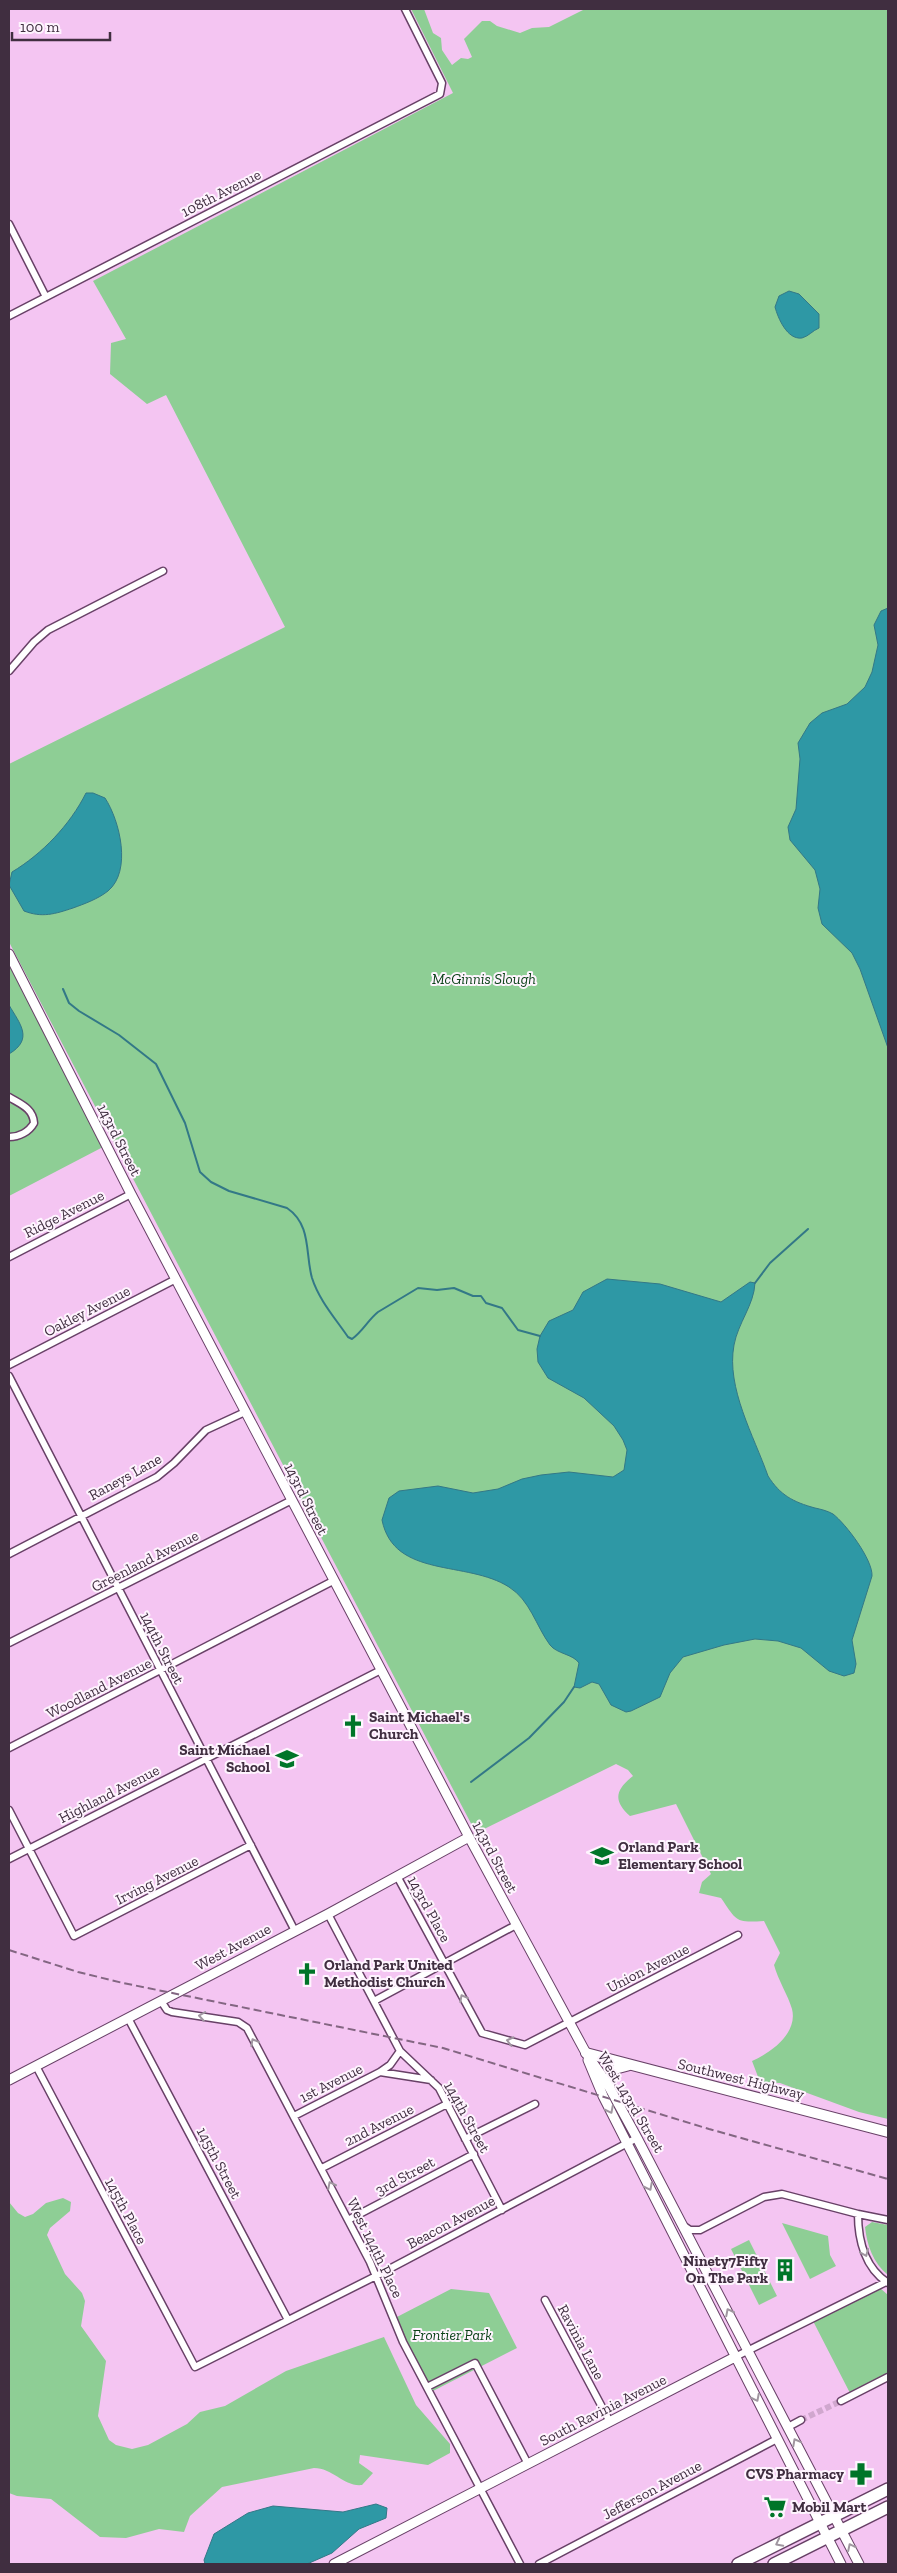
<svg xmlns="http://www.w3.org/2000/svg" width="897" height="2573" viewBox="0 0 897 2573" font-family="'Zilla Slab',serif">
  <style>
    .green { fill: #8ece95 }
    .water { fill: #2e98a5; stroke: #337887 }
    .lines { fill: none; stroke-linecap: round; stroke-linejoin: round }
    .stream { stroke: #337887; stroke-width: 2 }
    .street-tunnel { stroke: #d0a7ce; stroke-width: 6; stroke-dasharray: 6 3; stroke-linecap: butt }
    .street-casing { stroke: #684167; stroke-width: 9 }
    .secondary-casing { stroke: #684167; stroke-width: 11 }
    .primary-casing { stroke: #684167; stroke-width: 12 }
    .highway-casing { stroke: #684167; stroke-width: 14 }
    .street { stroke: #fff; stroke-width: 6 }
    .secondary { stroke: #fff; stroke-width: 9 }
    .primary { stroke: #fff; stroke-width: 10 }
    .highway { stroke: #fff; stroke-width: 11 }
    .rail { stroke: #836682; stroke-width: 2; stroke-dasharray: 8 4; stroke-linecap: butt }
    .oneway { stroke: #a096a0 }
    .labels { text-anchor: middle; stroke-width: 4; stroke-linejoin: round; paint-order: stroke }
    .street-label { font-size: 15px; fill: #402e40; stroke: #fef4fe }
    .park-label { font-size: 15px; font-style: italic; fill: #0b4218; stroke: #fef4fe }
    .poi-label { font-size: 15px; font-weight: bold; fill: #402e40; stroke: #fef4fe; text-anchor: start }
  </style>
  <rect width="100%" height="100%" fill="#f4c5f2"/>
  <path class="green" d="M 411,9 L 424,9 L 433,33 L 441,38 L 442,50 L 452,65 L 461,58 L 468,59 L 472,57 L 464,39 L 482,21 L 490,21 L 497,26 L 520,33 L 532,28 L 549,27 L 585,9 L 888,9 L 888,2119 L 859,2112 L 780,2083 L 760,2082 L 752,2061 C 772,2052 798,2033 792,2009 C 788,1995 778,1980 774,1965 L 780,1953 L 764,1921 C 735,1923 737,1921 721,1898 L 699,1893 L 702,1882 L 711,1874 L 676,1804 L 630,1816 C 613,1801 615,1790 633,1776 L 628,1770 L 616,1764 L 476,1833 L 9,942 L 9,764 L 285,627 L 166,395 L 147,404 L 110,374 L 111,343 L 126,339 L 93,281 L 453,93 Z
    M 9,961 L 103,1147 L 9,1196 Z
    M 63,2198 L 71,2202 L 70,2211 L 50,2228 L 47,2235 L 65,2274 L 82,2293 L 85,2301 L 81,2326 L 106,2361 L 98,2416 L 109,2440 L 116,2445 L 132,2449 L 148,2445 L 187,2424 L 200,2412 L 225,2406 L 286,2371 L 384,2337 L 416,2405 L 450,2444 L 450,2453 L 428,2465 L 360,2455 L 359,2463 L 373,2473 L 362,2485 C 344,2487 333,2468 314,2468 L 222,2487 L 190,2516 L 184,2532 L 159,2529 L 126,2538 L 100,2537 L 51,2499 L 17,2496 L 9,2493 L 9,2202 L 18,2213 L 25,2217 L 33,2214 L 46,2203 Z
    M 872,2222 L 888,2225 L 888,2275 C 873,2263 867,2245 865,2227 Z
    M 782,2223 L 828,2236 L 830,2255 L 836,2266 L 810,2279 Z
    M 749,2240 L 777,2296 L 759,2305 L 731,2249 Z
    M 880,2288 L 888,2295 L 888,2376 L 851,2395 L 813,2321 Z
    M 451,2289 L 489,2293 L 517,2348 L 431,2392 L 395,2318 Z"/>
  <path class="water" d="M 789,291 L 799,294 L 819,314 L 819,328 C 812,331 809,336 802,338 C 787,340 778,318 775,307 L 779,296 Z
    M 888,608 L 888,1048 L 860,969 L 852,953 L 822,924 L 818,908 L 820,889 L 815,870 L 790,840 L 788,827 L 796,809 L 800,759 L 798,743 L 810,723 L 822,713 L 847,704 L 865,687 L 872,672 L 878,645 L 874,625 L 881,611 Z
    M 86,793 L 93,793 L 105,798 C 120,821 132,871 108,891 C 98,899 84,904 73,908 C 55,914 42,918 24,911 L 9,885 L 12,872 C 42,854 70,825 86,793 Z
    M 9,1005 C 20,1024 34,1039 9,1054 Z
    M 607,1279 L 660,1284 L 721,1302 L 750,1282 L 755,1283 C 754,1305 738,1323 734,1345 C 726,1388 754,1436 768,1476 C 780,1495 793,1502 815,1508 C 820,1509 828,1511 833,1514 C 846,1524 873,1560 872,1576 L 852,1640 L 856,1664 L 854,1673 L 844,1676 L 829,1671 L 801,1648 L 778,1641 L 755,1639 L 724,1645 L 683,1657 L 670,1673 L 660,1697 L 631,1711 L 626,1712 L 611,1705 L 599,1684 L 592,1682 L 580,1688 L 574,1687 L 579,1663 C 573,1654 557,1654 550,1645 C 536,1626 530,1600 509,1587 C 467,1560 394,1579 382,1520 L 389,1498 L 399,1491 L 438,1486 L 473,1493 L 498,1489 L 522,1479 L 541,1475 L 569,1472 L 613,1477 L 624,1470 L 627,1450 L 623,1440 L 614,1426 L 584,1398 L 548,1378 L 538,1362 L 537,1349 L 540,1336 L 549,1321 L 573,1310 L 583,1292 Z
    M 376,2504 L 387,2508 L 386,2518 L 359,2529 L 332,2553 L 307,2564 L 205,2564 L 204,2560 L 214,2534 L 248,2513 L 273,2506 L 343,2512 Z"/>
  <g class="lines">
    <path class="stream" d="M 63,989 L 69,1003 L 79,1011 L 119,1035 L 156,1064 L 185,1123 L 200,1172 L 211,1182 L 229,1191 L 287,1208 C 312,1225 305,1254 312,1278 C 319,1300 335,1318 348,1337 L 352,1339 C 363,1331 368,1320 378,1312 L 418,1288 L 437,1290 L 454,1288 L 473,1296 L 481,1296 L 486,1303 L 502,1308 L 518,1330 L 540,1336
      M 755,1283 L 770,1263 L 808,1229
      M 471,1782 L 529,1738 L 564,1702 L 574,1687"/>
    <path class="street-tunnel" d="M 801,2420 L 841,2401"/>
    <defs>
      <path id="street" d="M 9,224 L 46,297
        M 9,316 L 440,94 L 442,83 L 405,9
        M 9,671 L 34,642 L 48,630 L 163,571
        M 9,1097 C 20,1104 33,1108 34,1123 C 29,1132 19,1137 9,1137
        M 9,1257 L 131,1194
        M 9,1365 L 176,1279
        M 9,1376 L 295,1931
        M 9,1554 L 157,1477 L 174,1463 L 206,1430 L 245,1412
        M 9,1643 L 292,1500
        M 9,1748 L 333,1581
        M 9,1810 L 74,1936 L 251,1845
        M 9,1859 L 381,1670
        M 397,1876 L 482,2033 L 525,2045 L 738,1935
        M 328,1914 L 400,2051 L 439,2088 L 502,2210
        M 161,2001 L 167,2010 L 172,2012 L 238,2022 L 247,2028 L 370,2262 L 403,2342 L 520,2564
        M 374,2001 L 516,1925
        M 128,2018 L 288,2320
        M 36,2066 L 195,2367 L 376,2276 L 637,2138
        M 380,2072 L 431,2080
        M 294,2116 L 380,2072 L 390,2065 L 400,2051
        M 465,2139 L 535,2104
        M 322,2168 L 447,2104
        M 858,2214 C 858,2240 865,2268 888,2283
        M 348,2220 L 474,2154
        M 684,2226 L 690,2230 L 700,2230 L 764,2197 L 782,2194 L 858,2214 L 888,2220
        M 545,2300 L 610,2422
        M 735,2357 L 886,2282
        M 427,2387 L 475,2363 L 528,2464
        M 841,2401 L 888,2377
        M 788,2427 L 801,2420
        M 539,2564 L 777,2439"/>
      <path id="secondary" d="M 9,954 L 131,1194 L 469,1837 L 586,2053 L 607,2083 L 637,2138 L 859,2564
        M 588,2060 L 603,2096 L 841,2564
        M 9,2080 L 328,1914 L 469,1837
        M 610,2086 L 609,2078 L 613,2070 L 628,2066
        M 334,2564 L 735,2357"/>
      <path id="primary" d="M 586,2053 L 888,2132"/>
      <path id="highway" d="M 738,2564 L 888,2489
        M 774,2564 L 888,2507"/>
    </defs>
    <use href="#street" class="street-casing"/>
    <use href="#secondary" class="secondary-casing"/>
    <use href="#primary" class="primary-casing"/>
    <use href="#highway" class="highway-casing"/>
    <use href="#street" class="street"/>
    <use href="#secondary" class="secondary"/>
    <use href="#primary" class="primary"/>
    <use href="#highway" class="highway"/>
    <path class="rail" d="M 9,1950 L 78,1972 L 123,1983 L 443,2048 L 709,2129 L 888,2179"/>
  </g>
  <defs><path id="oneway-chevron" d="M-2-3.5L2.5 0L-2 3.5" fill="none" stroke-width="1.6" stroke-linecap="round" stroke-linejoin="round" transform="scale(1.25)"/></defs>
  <g class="oneway">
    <use href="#oneway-chevron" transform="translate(463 1998) rotate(-118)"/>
    <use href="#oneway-chevron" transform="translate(202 2016) rotate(-171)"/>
    <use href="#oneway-chevron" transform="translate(510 2041) rotate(-166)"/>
    <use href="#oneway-chevron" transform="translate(254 2042) rotate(-118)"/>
    <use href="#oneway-chevron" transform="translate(610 2110) rotate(63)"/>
    <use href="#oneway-chevron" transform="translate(331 2185) rotate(-117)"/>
    <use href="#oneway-chevron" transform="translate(649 2187) rotate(63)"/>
    <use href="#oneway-chevron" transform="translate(865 2253) rotate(67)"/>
    <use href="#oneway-chevron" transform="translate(729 2312) rotate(-117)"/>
    <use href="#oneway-chevron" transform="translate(756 2398) rotate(63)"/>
    <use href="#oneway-chevron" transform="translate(796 2442) rotate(-118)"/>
    <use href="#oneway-chevron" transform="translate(779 2543) rotate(153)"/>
    <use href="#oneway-chevron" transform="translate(851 2547) rotate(-116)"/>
  </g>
  <defs>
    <symbol id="church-bare" viewBox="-9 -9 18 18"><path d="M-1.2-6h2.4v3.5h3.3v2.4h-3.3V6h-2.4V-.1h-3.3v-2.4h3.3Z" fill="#007529" stroke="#fef4fe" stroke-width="2.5" paint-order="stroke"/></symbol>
    <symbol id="school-bare" viewBox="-9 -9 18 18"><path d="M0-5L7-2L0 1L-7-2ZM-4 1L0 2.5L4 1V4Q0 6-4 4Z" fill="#007529" stroke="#fef4fe" stroke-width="2.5" paint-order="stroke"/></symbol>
    <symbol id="building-bare" viewBox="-9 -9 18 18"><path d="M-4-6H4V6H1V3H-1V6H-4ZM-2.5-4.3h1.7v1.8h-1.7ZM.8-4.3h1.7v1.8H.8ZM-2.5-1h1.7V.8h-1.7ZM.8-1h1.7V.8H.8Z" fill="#007529" stroke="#fef4fe" stroke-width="2.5" paint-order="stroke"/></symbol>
    <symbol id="pharmacy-bare" viewBox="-9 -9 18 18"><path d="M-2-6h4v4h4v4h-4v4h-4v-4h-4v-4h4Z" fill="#007529" stroke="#fef4fe" stroke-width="2.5" paint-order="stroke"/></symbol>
    <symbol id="supermarket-bare" viewBox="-9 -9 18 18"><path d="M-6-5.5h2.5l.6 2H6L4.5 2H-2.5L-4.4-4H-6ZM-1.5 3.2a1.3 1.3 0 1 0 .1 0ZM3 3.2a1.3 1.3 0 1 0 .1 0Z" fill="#007529" stroke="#fef4fe" stroke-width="2.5" paint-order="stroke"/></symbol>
  </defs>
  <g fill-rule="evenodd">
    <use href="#church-bare" x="337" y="1710" width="32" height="32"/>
    <use href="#school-bare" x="271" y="1743" width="32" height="32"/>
    <use href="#school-bare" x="586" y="1840" width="32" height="32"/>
    <use href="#church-bare" x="291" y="1958" width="32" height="32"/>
    <use href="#building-bare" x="769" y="2254" width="32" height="32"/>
    <use href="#pharmacy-bare" x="845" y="2458" width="32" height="32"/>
    <use href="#supermarket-bare" x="759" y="2491" width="32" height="32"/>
  </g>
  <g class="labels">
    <g class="street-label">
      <text transform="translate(221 193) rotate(-27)" y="5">108th Avenue</text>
      <text transform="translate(119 1140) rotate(63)" y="5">143rd Street</text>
      <text transform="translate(64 1214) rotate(-27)" y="5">Ridge Avenue</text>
      <text transform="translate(87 1311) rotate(-27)" y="5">Oakley Avenue</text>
      <text transform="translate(125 1477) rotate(-29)" y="5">Raneys Lane</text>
      <text transform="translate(306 1499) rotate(63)" y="5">143rd Street</text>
      <text transform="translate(145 1561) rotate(-27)" y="5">Greenland Avenue</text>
      <text transform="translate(162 1648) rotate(63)" y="5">144th Street</text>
      <text transform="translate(99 1688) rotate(-27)" y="5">Woodland Avenue</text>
      <text transform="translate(109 1794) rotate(-27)" y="5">Highland Avenue</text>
      <text transform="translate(495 1857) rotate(62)" y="5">143rd Street</text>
      <text transform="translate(157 1880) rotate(-27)" y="5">Irving Avenue</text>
      <text transform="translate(429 1909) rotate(61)" y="5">143rd Place</text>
      <text transform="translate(233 1947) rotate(-28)" y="5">West Avenue</text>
      <text transform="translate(648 1968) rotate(-27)" y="5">Union Avenue</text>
      <text transform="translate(741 2079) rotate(14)" y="5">Southwest Highway</text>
      <text transform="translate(331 2083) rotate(-27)" y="5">1st Avenue</text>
      <text transform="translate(631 2102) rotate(59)" y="5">West 143rd Street</text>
      <text transform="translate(467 2117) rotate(61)" y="5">144th Street</text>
      <text transform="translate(379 2125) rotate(-27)" y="5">2nd Avenue</text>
      <text transform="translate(219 2163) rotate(62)" y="5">145th Street</text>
      <text transform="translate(405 2176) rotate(-28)" y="5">3rd Street</text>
      <text transform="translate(126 2211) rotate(62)" y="5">145th Place</text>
      <text transform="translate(451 2222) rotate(-28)" y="5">Beacon Avenue</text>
      <text transform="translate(375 2248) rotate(64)" y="5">West 144th Place</text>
      <text transform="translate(581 2342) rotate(62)" y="5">Ravinia Lane</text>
      <text transform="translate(603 2410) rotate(-27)" y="5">South Ravinia Avenue</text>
      <text transform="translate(652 2490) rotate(-28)" y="5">Jefferson Avenue</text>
    </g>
    <g class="park-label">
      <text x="484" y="984">McGinnis Slough</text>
      <text x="452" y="2340">Frontier Park</text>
    </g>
    <g class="poi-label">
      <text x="369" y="1722">Saint Michael's<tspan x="369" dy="17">Church</tspan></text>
      <text x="270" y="1755" text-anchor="end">Saint Michael<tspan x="270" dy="17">School</tspan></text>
      <text x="618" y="1852">Orland Park<tspan x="618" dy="17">Elementary School</tspan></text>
      <text x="324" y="1970">Orland Park United<tspan x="324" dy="17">Methodist Church</tspan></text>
      <text x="768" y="2266" text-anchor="end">Ninety7Fifty<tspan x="768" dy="17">On The Park</tspan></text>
      <text x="844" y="2479" text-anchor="end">CVS Pharmacy</text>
      <text x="792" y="2512">Mobil Mart</text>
    </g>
  </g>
  <rect width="897" height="2573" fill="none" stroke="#402e40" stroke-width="20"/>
  <path d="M12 32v8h98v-8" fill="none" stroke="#402e40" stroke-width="2.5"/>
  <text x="20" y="32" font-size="15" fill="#402e40" stroke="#fef4fe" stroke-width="4" paint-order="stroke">100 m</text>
</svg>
